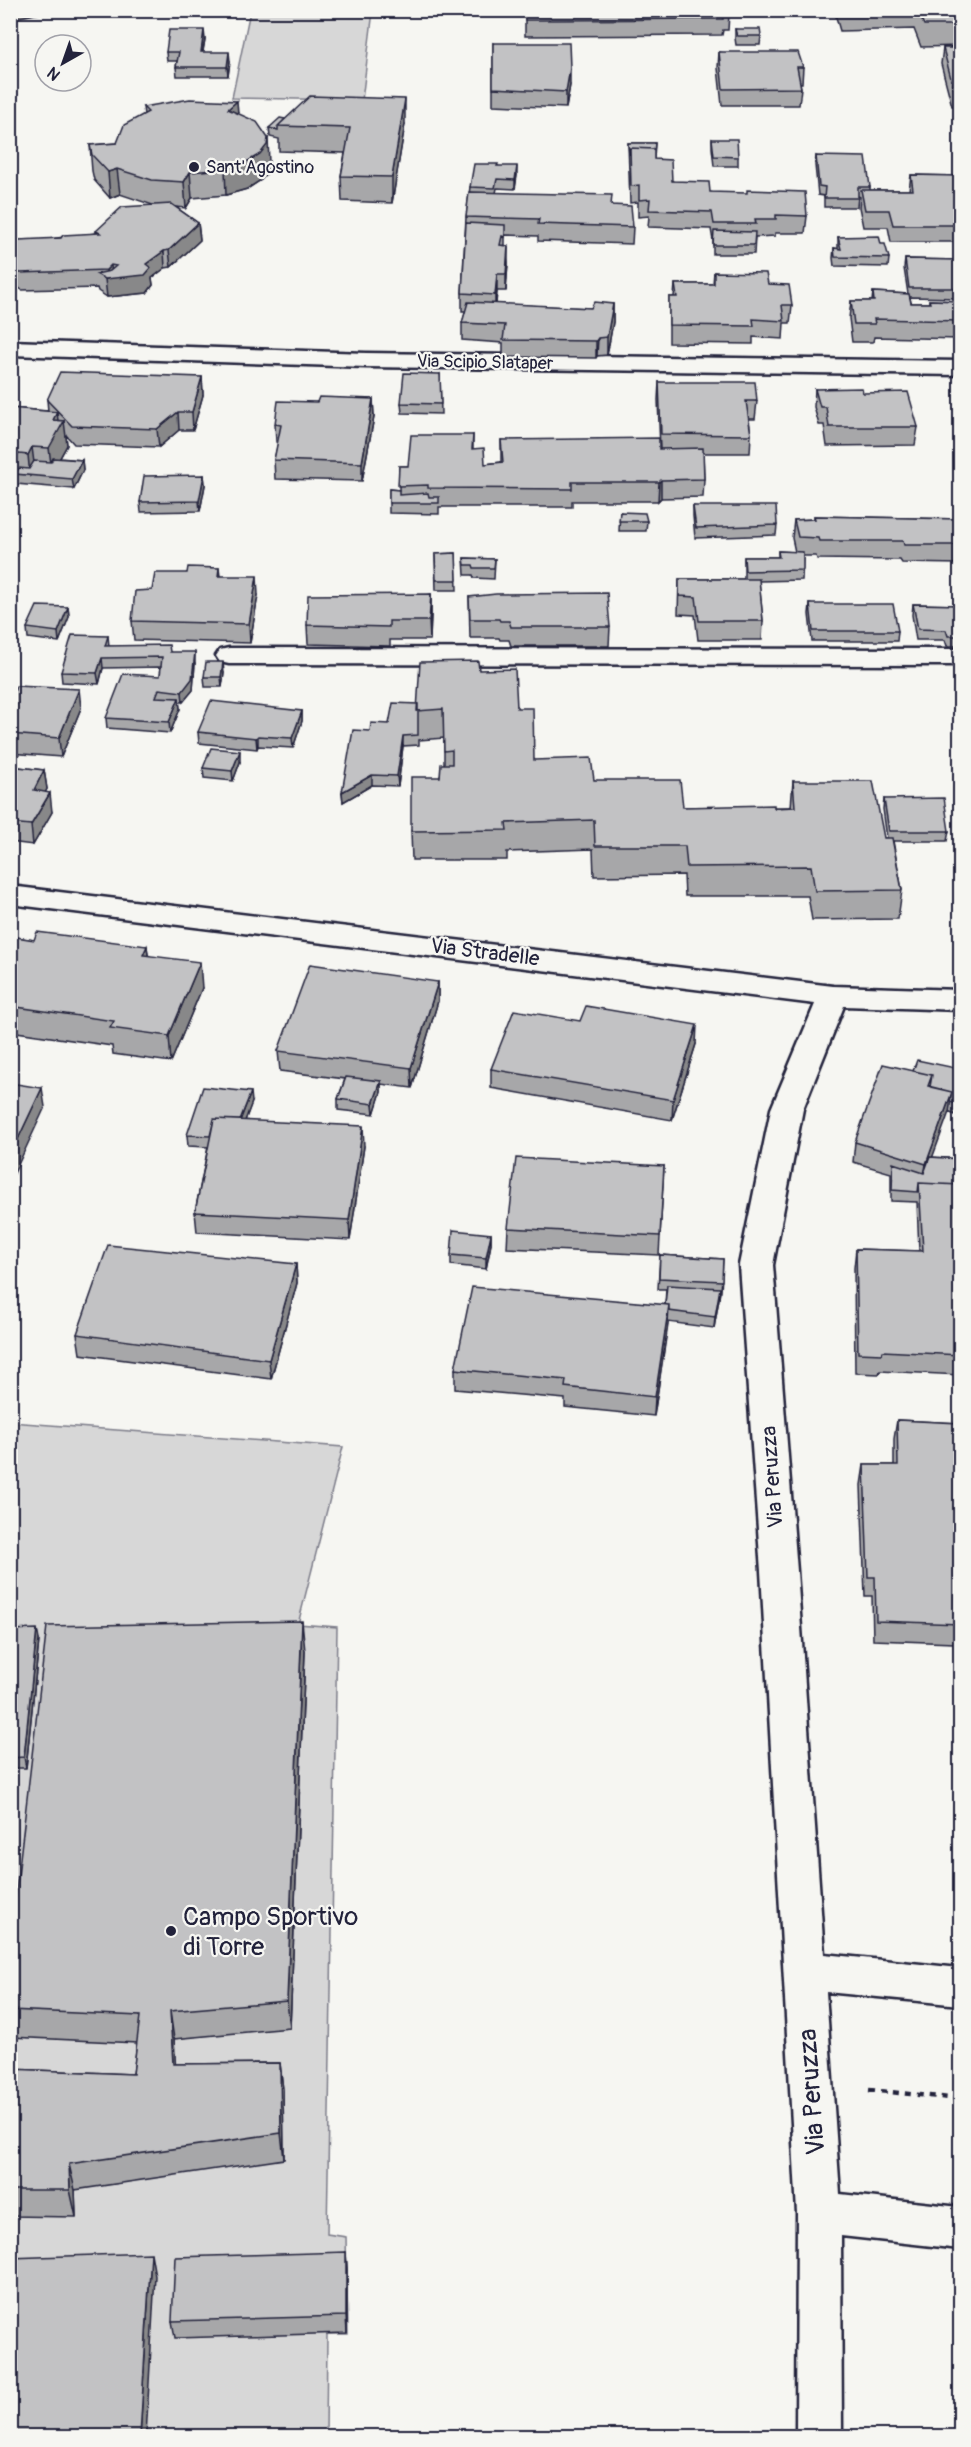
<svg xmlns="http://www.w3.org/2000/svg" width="971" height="2447" viewBox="0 0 971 2447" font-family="Pangolin,sans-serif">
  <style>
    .green { fill: #d7d7d7; stroke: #7c7c89; stroke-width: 1.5 }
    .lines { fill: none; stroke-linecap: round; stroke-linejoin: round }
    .minor-casing { stroke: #22223b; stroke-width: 5 }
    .path { stroke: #22223b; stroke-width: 4.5; stroke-dasharray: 6 6; stroke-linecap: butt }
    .minor { fill: #f6f6f2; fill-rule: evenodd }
    .wall { fill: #a7a7a9; stroke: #22223b; stroke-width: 1.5 }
    .shaded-wall { fill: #888889; stroke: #22223b; stroke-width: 1.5 }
    .building { fill: #c2c2c4; stroke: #22223b; stroke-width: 1.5 }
    .poi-dot { fill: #22223b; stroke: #f6f6f2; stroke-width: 2 }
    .labels { text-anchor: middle; stroke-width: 4.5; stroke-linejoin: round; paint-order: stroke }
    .far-poi-label { font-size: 18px; fill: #22223b; stroke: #f6f6f2; text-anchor: start }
    .far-street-label { font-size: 18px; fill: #22223b; stroke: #f6f6f2 }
    .street-label { font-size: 21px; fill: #22223b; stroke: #f6f6f2 }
    .near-poi-label { font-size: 26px; fill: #22223b; stroke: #f6f6f2; text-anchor: start }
    .near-street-label { font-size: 26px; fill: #22223b; stroke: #f6f6f2 }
  </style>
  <rect width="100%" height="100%" fill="#f6f6f2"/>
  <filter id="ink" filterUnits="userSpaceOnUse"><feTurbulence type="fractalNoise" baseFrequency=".0167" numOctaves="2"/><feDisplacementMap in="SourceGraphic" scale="12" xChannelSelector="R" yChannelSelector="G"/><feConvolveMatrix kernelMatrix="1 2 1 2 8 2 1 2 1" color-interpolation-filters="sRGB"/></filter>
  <g filter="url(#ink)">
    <path class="green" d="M 250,11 L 373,11 L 362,100 L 232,98 Z
      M 10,1422 L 343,1447 L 298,1624 L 337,1627 L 327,2234 L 346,2237 L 348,2334 L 327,2334 L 326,2436 L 11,2436 Z"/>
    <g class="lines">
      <defs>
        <path id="minor" d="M 10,341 L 366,353 L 960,361 L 960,375 L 366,367 L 10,355 Z
          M 229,648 L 960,649 L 960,665 L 229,664 L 220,662 L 216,656 L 220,650 Z
          M 10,886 L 833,986 L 960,990 L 960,1010 L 844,1006 L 803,1109 L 773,1265 L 797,1571 L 824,1954 L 960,1968 L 960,2005 L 826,1992 L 840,2194 L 960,2207 L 960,2249 L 841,2236 L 842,2436 L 796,2436 L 797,2213 L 761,1571 L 739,1265 L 771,1109 L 815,1004 L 10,904 Z"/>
      </defs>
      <use href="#minor" class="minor-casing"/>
      <path class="path" d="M 869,2090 L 960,2099"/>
      <use href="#minor" class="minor"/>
    </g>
    <path class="wall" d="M 525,10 L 729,14 L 728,30 L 723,30 L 722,35 L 525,36 Z
      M 834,10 L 960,10 L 960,46 L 921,47 L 914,29 L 840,31 Z
      M 735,29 L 761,36 L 760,45 L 736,45 L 735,38 Z
      M 205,39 L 203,52 L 230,61 L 228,76 L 177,76 L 176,67 L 177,61 L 167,61 L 166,52 Z
      M 493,43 L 570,85 L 566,108 L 493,105 Z
      M 943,48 L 960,48 L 960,106 L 952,106 L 941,64 Z
      M 719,52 L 803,67 L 802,83 L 800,83 L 801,88 L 799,105 L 722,105 L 718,68 Z
      M 143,107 L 238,113 L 269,163 L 269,171 L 261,180 L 247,189 L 226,195 L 192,198 L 186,208 L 176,207 L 198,223 L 200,240 L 171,267 L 165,268 L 152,278 L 153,285 L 147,293 L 107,297 L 98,291 L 97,288 L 22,290 L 19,288 L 10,288 L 10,244 L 96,233 L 96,231 L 153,205 L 120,194 L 110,198 L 94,180 L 92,171 L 90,145 L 117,143 L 144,115 Z
      M 285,119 L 405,124 L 392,203 L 342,201 L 341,176 L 345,153 L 279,151 L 279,139 L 270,137 L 269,128 Z
      M 712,139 L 738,157 L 738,166 L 714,166 L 712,148 Z
      M 628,143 L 655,143 L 654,159 L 672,181 L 710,192 L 807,216 L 805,233 L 775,233 L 775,236 L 755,237 L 754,254 L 713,254 L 713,241 L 711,229 L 648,227 L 649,216 L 638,217 L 638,202 L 630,203 Z
      M 816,156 L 870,187 L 870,190 L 909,190 L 911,175 L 960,176 L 960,242 L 891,242 L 888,227 L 863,227 L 859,207 L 860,197 L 858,196 L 857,207 L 824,207 L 824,196 L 818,195 L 815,165 Z
      M 498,166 L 517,175 L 515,189 L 497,188 L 496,193 L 612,205 L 633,227 L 632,244 L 538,241 L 538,236 L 505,235 L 505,245 L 508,263 L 506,291 L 497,291 L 496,304 L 591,308 L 613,304 L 613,322 L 607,355 L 597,356 L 596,358 L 503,357 L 503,343 L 462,340 L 462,323 L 466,311 L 462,311 L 462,293 L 466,217 L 470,187 Z
      M 838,237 L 889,258 L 888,267 L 834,266 L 833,258 L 834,248 L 838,249 Z
      M 905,259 L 960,260 L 960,298 L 910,297 L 911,303 L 929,303 L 929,300 L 960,301 L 960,339 L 874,337 L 873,342 L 852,342 L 849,318 L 851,301 L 872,301 L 873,292 L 908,294 L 904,268 Z
      M 714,272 L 768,284 L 792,305 L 790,323 L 784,323 L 783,339 L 753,337 L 753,344 L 669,343 L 669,297 L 674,297 L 675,284 L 713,284 Z
      M 440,374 L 441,414 L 402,413 L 401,403 Z
      M 202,377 L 203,395 L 193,430 L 179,430 L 159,447 L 74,444 L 66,435 L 67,445 L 60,458 L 82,460 L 83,470 L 74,489 L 16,484 L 15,478 L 10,477 L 10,408 L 48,411 L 47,400 Z
      M 659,382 L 757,401 L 755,419 L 749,419 L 751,435 L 750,453 L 703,453 L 704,479 L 703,497 L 661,498 L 658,501 L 572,501 L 572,507 L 439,507 L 439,514 L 389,513 L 389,489 L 399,490 L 399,466 L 408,466 L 473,435 L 473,449 L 485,464 L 501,462 L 501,440 L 660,449 L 658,400 Z
      M 815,389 L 918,427 L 915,445 L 827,446 L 824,425 L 819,425 L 814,407 Z
      M 373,399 L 374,417 L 362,481 L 275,479 L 274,460 L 278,443 L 276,442 L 275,424 L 317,402 Z
      M 204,475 L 205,485 L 200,511 L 141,512 L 140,502 Z
      M 693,506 L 777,525 L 776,535 L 695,538 L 693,516 Z
      M 620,512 L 647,521 L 646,531 L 619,531 Z
      M 814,516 L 960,519 L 960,564 L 902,563 L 900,560 L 817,559 L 816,556 L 803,556 L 802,580 L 759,581 L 763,621 L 762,640 L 698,640 L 695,615 L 678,614 L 679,579 L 744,579 L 744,557 L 778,557 L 778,551 L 795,552 L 792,538 L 794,520 L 814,519 Z
      M 456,553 L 457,590 L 436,590 L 435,554 Z
      M 464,558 L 495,559 L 494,579 L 474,578 L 473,575 L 465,575 Z
      M 219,568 L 220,576 L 258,595 L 250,643 L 134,640 L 132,621 L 152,590 L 187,573 Z
      M 431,594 L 431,613 L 430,640 L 390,640 L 390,646 L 308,644 L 307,625 Z
      M 469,597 L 610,627 L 609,646 L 511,646 L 509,640 L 500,640 L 499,638 L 470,638 Z
      M 810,604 L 898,631 L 897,641 L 812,641 L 809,614 Z
      M 913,604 L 960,605 L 960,646 L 947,646 L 945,640 L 916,640 L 912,615 Z
      M 68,607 L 69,617 L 59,642 L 28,638 L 27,628 Z
      M 108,636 L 109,646 L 170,652 L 195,663 L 193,690 L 183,702 L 179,702 L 180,709 L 170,733 L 107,728 L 106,718 L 160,676 L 161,667 L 103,668 L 99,684 L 62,682 L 61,672 Z
      M 479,670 L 517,708 L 534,760 L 594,780 L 683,807 L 791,807 L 793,781 L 884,838 L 887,838 L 883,809 L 884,799 L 949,831 L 947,841 L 893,841 L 902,890 L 898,919 L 812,920 L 808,896 L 685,896 L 684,875 L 594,876 L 593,849 L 507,852 L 507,860 L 412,860 L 411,831 L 440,777 L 444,764 L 444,738 L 419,740 L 419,745 L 403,746 L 398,786 L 372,785 L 343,802 L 342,792 L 370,731 L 389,724 L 418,704 Z
      M 224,672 L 222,687 L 205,687 L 204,677 Z
      M 10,692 L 81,708 L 61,757 L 10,753 Z
      M 302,711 L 302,721 L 293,748 L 258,746 L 257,749 L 199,743 L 198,732 Z
      M 240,762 L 233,781 L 204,778 L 203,768 Z
      M 10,766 L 44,770 L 47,789 L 45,792 L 52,812 L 33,845 L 10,842 Z
      M 10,936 L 34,940 L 147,946 L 148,955 L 202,988 L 171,1062 L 113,1054 L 112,1046 L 10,1031 Z
      M 438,982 L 438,1001 L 412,1088 L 381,1084 L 381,1092 L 374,1114 L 338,1110 L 338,1099 L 345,1079 L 280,1071 L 278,1051 Z
      M 696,1044 L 672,1120 L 491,1088 L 491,1069 Z
      M 960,1096 L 955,1115 L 948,1112 L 932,1157 L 960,1159 L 960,1375 L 880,1371 L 879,1374 L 855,1373 L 854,1268 L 856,1249 L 919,1251 L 917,1202 L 891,1201 L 891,1173 L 853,1162 L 855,1142 Z
      M 252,1102 L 245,1120 L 364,1146 L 350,1240 L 197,1232 L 195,1212 L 208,1147 L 188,1146 L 187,1135 Z
      M 664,1166 L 659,1255 L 507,1248 L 508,1228 Z
      M 491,1234 L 491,1244 L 486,1269 L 451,1265 L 451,1255 Z
      M 660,1255 L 723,1259 L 721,1292 L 720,1292 L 714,1328 L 668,1322 L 654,1416 L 565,1407 L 565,1399 L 455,1389 L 455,1369 L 665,1305 L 666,1289 L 658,1289 Z
      M 296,1264 L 297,1283 L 271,1379 L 80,1354 L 77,1334 Z
      M 897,1420 L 960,1423 L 960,1689 L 958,1689 L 954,1643 L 873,1640 L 872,1596 L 865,1596 L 861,1485 L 864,1465 L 894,1465 L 894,1439 Z
      M 10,1630 L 39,1640 L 26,1768 L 10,1768 Z
      M 305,1651 L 290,2028 L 174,2039 L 175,2064 L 280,2063 L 283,2090 L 284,2159 L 75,2190 L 76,2217 L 10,2216 L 10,2069 L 133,2074 L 137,2043 L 10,2037 L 10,1945 Z
      M 346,2252 L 347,2269 L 347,2333 L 175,2338 L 172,2321 Z"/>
    <path class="shaded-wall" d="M 10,10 L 56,10 L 10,19 Z
      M 204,30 L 205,39 L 201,61 L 201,52 Z
      M 229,52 L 230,61 L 228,76 L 227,67 Z
      M 570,68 L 570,85 L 566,108 L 566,92 Z
      M 405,99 L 405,124 L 392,203 L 392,177 Z
      M 237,101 L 239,127 L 228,109 Z
      M 268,138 L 269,163 L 269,171 L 261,180 L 247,189 L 226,195 L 225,169 Z
      M 517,166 L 517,175 L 515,189 L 515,180 Z
      M 117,169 L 120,194 L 110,198 L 108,172 Z
      M 190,172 L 192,198 L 186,208 L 184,182 Z
      M 198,223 L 200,240 L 171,267 L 169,250 Z
      M 508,246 L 508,263 L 506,291 L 506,274 Z
      M 164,251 L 165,268 L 152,278 L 153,285 L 147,293 L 107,297 L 105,279 L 107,279 L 106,270 L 111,265 L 112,278 L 146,264 Z
      M 497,274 L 497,291 L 495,313 L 495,295 Z
      M 613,304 L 613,322 L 607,355 L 607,337 Z
      M 598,338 L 597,356 L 596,358 L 596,341 Z
      M 202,377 L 203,395 L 193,430 L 192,412 Z
      M 373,399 L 374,417 L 362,481 L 362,463 Z
      M 57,412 L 59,429 L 64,421 L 67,445 L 52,472 L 49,448 L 53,420 Z
      M 178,412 L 179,430 L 159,447 L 157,429 Z
      M 32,447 L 35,471 L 30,476 L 28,455 Z
      M 82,460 L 83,470 L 74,489 L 72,479 Z
      M 204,475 L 205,485 L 200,511 L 199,501 Z
      M 661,480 L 661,498 L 658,501 L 659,482 Z
      M 257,576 L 258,595 L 250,643 L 249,624 Z
      M 431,594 L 431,613 L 430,640 L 429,621 Z
      M 68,607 L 69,617 L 59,642 L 58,632 Z
      M 195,652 L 195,663 L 193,690 L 183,702 L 182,692 Z
      M 102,658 L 103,668 L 99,684 L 97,673 Z
      M 223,662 L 224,672 L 222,687 L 221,677 Z
      M 79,689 L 81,708 L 61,757 L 59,738 Z
      M 179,698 L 180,709 L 170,733 L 169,722 Z
      M 302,711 L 302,721 L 293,748 L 292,738 Z
      M 258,736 L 258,746 L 257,749 L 256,738 Z
      M 403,736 L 403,746 L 398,786 L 397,776 Z
      M 240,751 L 240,762 L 233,781 L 232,771 Z
      M 44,770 L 47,789 L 37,809 L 34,790 Z
      M 372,775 L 372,785 L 343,802 L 342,792 Z
      M 50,793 L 52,812 L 33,845 L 31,825 Z
      M 147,946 L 150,972 L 143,955 Z
      M 200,962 L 202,988 L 171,1062 L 169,1036 Z
      M 438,982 L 438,1001 L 412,1088 L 411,1068 Z
      M 697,1025 L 696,1044 L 672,1120 L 673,1100 Z
      M 381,1081 L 381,1092 L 374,1114 L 373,1104 Z
      M 42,1088 L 45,1107 L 10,1182 L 10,1156 Z
      M 960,1091 L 960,1096 L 955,1115 L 957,1104 Z
      M 251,1092 L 252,1102 L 238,1140 L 237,1129 Z
      M 952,1092 L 949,1112 L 923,1183 L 926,1164 Z
      M 363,1126 L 364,1146 L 350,1240 L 349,1220 Z
      M 491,1234 L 491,1244 L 486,1269 L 486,1258 Z
      M 296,1264 L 297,1283 L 271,1379 L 269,1360 Z
      M 720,1288 L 719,1299 L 714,1328 L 715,1317 Z
      M 669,1305 L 668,1325 L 654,1416 L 655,1397 Z
      M 302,1621 L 305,1651 L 290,2028 L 287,2001 Z
      M 37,1629 L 39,1640 L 26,1768 L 24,1757 Z
      M 170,2011 L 174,2039 L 177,2091 L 173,2064 Z
      M 280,2063 L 283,2090 L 284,2159 L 281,2133 Z
      M 69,2164 L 75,2190 L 76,2217 L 70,2190 Z
      M 346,2252 L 347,2269 L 347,2333 L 346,2316 Z
      M 151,2253 L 155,2276 L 146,2436 L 140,2436 Z"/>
    <path class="building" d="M 525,10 L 728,10 L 729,14 L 722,14 L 723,19 L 525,20 Z
      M 917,10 L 960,10 L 960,25 L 924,25 Z
      M 735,29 L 760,29 L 761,36 L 737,36 Z
      M 169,30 L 204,30 L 201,52 L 229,52 L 227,67 L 176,67 L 179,52 L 166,52 Z
      M 493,43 L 569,43 L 570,68 L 566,92 L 493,88 Z
      M 943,48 L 960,48 L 960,90 L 954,90 Z
      M 719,52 L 798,52 L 803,67 L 797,67 L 801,88 L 723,89 Z
      M 310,96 L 405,99 L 392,177 L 341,176 L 350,128 L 278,126 Z
      M 190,99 L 237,101 L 228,109 L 257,122 L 268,138 L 267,145 L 260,154 L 245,163 L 225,169 L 190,172 L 184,182 L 152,180 L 117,169 L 108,172 L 92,155 L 90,145 L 117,143 L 124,125 L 148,112 L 143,107 Z
      M 280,118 L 285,119 L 278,126 L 278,130 L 269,128 Z
      M 712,139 L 737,139 L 738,157 L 714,156 Z
      M 628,143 L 655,143 L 654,152 L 654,149 L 630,148 L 629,155 Z
      M 630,148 L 654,149 L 654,159 L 671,160 L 672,181 L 709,182 L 710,192 L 747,193 L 747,190 L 805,192 L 807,216 L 776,215 L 776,219 L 755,219 L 756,224 L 714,224 L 712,212 L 649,210 L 650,199 L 639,200 L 639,185 L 631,186 Z
      M 816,156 L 866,157 L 870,187 L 858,187 L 858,198 L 824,198 L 825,187 L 819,186 Z
      M 474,164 L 498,164 L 497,166 L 517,166 L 515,180 L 497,179 L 495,188 L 470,187 Z
      M 911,175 L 960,176 L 960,225 L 893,225 L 889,210 L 865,210 L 861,190 L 913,190 Z
      M 469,192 L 612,195 L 611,205 L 631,206 L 633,227 L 538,224 L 539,219 L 466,217 Z
      M 171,204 L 198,223 L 169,250 L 164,251 L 146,264 L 151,268 L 145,275 L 105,279 L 96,274 L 110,271 L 116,266 L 111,265 L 106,270 L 20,273 L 17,271 L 10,271 L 10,244 L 14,244 L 18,240 L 61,238 L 63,235 L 100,233 L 96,231 L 122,207 Z
      M 466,223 L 505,225 L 505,237 L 502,236 L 500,245 L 508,246 L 506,274 L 497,274 L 495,295 L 462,293 Z
      M 714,231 L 755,232 L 754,245 L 713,245 Z
      M 879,236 L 881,244 L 885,244 L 889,258 L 835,257 L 834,248 L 841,249 L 838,237 Z
      M 905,259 L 960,260 L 960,288 L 909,288 Z
      M 714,272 L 766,273 L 768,284 L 789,285 L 792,305 L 782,305 L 784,321 L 753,319 L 754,326 L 669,325 L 669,297 L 677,297 L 675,284 L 714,284 Z
      M 873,292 L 909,294 L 911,303 L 930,303 L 929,300 L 960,301 L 960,321 L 874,319 L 875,324 L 854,324 L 851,301 L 874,301 Z
      M 468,302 L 591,308 L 594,302 L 613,304 L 607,337 L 598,338 L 596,341 L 503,340 L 505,325 L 462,323 Z
      M 60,372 L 202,377 L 192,412 L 178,412 L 157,429 L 72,426 L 47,400 Z
      M 404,373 L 440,374 L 441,404 L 401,403 Z
      M 659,382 L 755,382 L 757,401 L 746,401 L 751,435 L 661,434 Z
      M 862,388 L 863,393 L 908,392 L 918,427 L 829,427 L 826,407 L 820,407 L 815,389 Z
      M 319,397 L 373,399 L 362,463 L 274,460 L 281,425 L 275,424 L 278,401 L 317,402 Z
      M 10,408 L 57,412 L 53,420 L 64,421 L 49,448 L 32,447 L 28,455 L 10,453 Z
      M 411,435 L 473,435 L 472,449 L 484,448 L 485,464 L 503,462 L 501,440 L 659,438 L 659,449 L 703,448 L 704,479 L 661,480 L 659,482 L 572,482 L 572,489 L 428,488 L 428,485 L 398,486 L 399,466 L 408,466 Z
      M 53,458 L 82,460 L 72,479 L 15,474 L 19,468 L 29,469 L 34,461 L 51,462 Z
      M 204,475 L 199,501 L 140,502 L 144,476 Z
      M 389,489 L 399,490 L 399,495 L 428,493 L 429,497 L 439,497 L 439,503 L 389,503 Z
      M 693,506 L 776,506 L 777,525 L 696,528 Z
      M 620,512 L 645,513 L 647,521 L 619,521 Z
      M 814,516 L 960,519 L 960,545 L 904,545 L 903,541 L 819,541 L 818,538 L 798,537 L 794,520 L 815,519 Z
      M 778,551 L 803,552 L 803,570 L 745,571 L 744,557 L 779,557 Z
      M 456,553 L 457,580 L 436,580 L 435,554 Z
      M 464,558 L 495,559 L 494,568 L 474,568 L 473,565 L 465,565 Z
      M 188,567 L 219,568 L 218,576 L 257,576 L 249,624 L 132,621 L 135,591 L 152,590 L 155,573 L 187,573 Z
      M 679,579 L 759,579 L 763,621 L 699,621 L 696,597 L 679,596 Z
      M 607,593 L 610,627 L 511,627 L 509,621 L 500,621 L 499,619 L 470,619 L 469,597 L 496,594 Z
      M 431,594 L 429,621 L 389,621 L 389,627 L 307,625 L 308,595 Z
      M 810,604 L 893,604 L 898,631 L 813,631 Z
      M 913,604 L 960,605 L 960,636 L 948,636 L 946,630 L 918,629 Z
      M 37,606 L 68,607 L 58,632 L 27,628 Z
      M 72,635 L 108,636 L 105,646 L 169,645 L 170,652 L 195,652 L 192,679 L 182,692 L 159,689 L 156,697 L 179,698 L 169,722 L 106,718 L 123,674 L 160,676 L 162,657 L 102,658 L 97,673 L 61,672 Z
      M 478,661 L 479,670 L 515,669 L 517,708 L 533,708 L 534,760 L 591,758 L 594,780 L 680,780 L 683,807 L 774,805 L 774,808 L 795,807 L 793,781 L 873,781 L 884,838 L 892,838 L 902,890 L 815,891 L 811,866 L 687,867 L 685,846 L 595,846 L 594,820 L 506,823 L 507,830 L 411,831 L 411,777 L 440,777 L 441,764 L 452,764 L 452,750 L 444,751 L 443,709 L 417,711 L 420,662 Z
      M 206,662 L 223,662 L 221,677 L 204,677 Z
      M 16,686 L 79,689 L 59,738 L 10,734 L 10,692 L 14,692 Z
      M 211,701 L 302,711 L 292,738 L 258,736 L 256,738 L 198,732 Z
      M 393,703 L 418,704 L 418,735 L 403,736 L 397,776 L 372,775 L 342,792 L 353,730 L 370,731 L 371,723 L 389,724 Z
      M 211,748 L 240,751 L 232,771 L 203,768 Z
      M 10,766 L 44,770 L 34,790 L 50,793 L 31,825 L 10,823 Z
      M 944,798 L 949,831 L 889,831 L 884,799 Z
      M 37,932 L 147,946 L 143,955 L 200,962 L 169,1036 L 110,1028 L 114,1021 L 10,1006 L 10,936 L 34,940 Z
      M 310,964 L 438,982 L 411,1068 L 278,1051 Z
      M 586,1006 L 697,1025 L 673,1100 L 491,1069 L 514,1010 L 580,1021 Z
      M 917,1060 L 960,1069 L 960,1091 L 957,1104 L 950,1102 L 952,1092 L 930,1087 L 932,1075 L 913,1071 Z
      M 883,1064 L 932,1075 L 928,1086 L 952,1092 L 926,1164 L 855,1142 Z
      M 346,1077 L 381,1081 L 373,1104 L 338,1099 Z
      M 10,1083 L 42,1088 L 10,1156 Z
      M 203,1087 L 251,1092 L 240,1120 L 214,1119 L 210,1136 L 187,1135 Z
      M 214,1119 L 363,1126 L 349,1220 L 195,1212 Z
      M 930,1157 L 960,1159 L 960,1185 L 919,1183 L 918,1192 L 892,1190 L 893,1163 L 924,1173 Z
      M 516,1158 L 664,1166 L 660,1236 L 508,1228 Z
      M 919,1183 L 960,1185 L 960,1355 L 883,1351 L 882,1354 L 858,1353 L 856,1249 L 923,1251 Z
      M 453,1230 L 491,1234 L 486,1258 L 451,1255 Z
      M 108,1245 L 296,1264 L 269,1360 L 77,1334 Z
      M 660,1255 L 723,1259 L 722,1281 L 659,1278 Z
      M 667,1285 L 720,1288 L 715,1317 L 669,1311 L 669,1305 L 665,1305 Z
      M 472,1287 L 669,1305 L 655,1397 L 565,1387 L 566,1380 L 455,1369 Z
      M 897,1420 L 960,1423 L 960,1624 L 876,1621 L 875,1577 L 868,1577 L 864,1465 L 898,1465 Z
      M 302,1621 L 287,2001 L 170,2011 L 173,2064 L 280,2063 L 281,2133 L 69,2164 L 70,2190 L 10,2190 L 10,2069 L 133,2074 L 140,2016 L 10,2010 L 10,1945 L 47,1626 Z
      M 37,1629 L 24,1757 L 10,1758 L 10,1630 Z
      M 956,1632 L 960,1632 L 960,1678 Z
      M 346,2252 L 346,2316 L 172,2321 L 175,2257 Z
      M 151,2253 L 140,2436 L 10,2436 L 10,2258 Z"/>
  </g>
  <g class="poi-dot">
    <circle cx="194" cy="167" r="6"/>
    <circle cx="171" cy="1931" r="6"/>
  </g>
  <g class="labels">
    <g class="far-poi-label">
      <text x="206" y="173">Sant'Agostino</text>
    </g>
    <g class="far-street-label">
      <text transform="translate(485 362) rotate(1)" y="6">Via Scipio Slataper</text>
    </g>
    <g class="street-label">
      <text transform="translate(485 952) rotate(7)" y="7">Via Stradelle</text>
      <text transform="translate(772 1477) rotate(-94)" y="7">Via Peruzza</text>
    </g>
    <g class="near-poi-label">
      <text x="183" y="1925">Campo Sportivo<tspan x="183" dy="30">di Torre</tspan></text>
    </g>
    <g class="near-street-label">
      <text transform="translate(811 2092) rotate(-94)" y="9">Via Peruzza</text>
    </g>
  </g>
  <rect width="971" height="2447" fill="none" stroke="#f6f6f2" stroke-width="36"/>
  <rect x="18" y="18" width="935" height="2411" fill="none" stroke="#22223b" stroke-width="2" filter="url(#ink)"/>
  <g transform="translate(63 63) rotate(220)"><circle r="28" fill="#f6f6f2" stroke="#a1a1a9" stroke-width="1.5"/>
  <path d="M0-4.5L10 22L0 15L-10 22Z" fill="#22223b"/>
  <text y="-9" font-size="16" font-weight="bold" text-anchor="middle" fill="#22223b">N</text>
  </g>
</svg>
